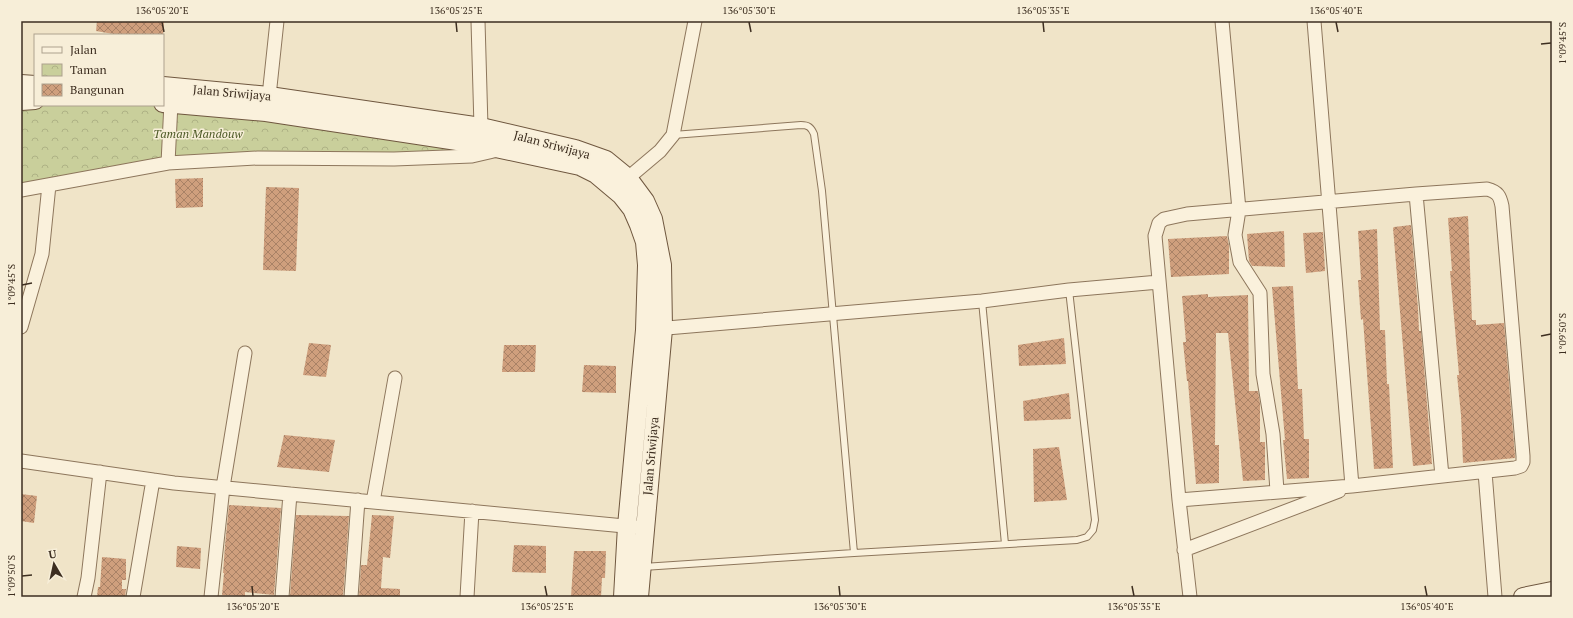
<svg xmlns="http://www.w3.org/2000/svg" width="1573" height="618" viewBox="0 0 1573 618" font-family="'PT Serif',serif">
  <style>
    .park { fill: url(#park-crowns) }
    .building { fill: url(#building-cross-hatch) }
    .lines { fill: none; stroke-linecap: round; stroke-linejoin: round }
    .service-casing { stroke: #8d765c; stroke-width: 8 }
    .minor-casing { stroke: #8d765c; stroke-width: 15 }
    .secondary-casing { stroke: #6f573f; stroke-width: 20 }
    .service { stroke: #faf1dc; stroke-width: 6 }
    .minor { stroke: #faf1dc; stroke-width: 13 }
    .secondary { stroke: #faf1dc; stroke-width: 18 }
    .ticks { fill: none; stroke: #3d2e20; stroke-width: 1.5 }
    .labels { text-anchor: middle; stroke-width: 3; stroke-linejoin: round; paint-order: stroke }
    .street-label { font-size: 12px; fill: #3d2e20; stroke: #f7eed8 }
    .park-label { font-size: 12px; font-style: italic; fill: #4d5a26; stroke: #f7eed8 }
    .neatline { fill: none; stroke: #3d2e20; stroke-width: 1.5 }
    .ticks-label { font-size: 10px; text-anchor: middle; fill: #3d2e20 }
  </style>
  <defs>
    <pattern id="park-crowns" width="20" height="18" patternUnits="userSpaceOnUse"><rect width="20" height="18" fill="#c9cf9b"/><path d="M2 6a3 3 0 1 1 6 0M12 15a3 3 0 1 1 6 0" fill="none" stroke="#aeb285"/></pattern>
    <pattern id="building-cross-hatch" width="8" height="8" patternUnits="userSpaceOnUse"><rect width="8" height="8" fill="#cf9f7d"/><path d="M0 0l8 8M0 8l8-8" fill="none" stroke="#a98266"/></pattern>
  </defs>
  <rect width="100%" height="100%" fill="#f0e4c8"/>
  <path class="park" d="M 21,102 L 35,105 L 169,105 L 166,161 L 21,188 Z
    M 172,104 L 498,149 L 169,162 Z"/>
  <path class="building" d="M 97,21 L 164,21 L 163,35 L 119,35 L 96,31 Z
    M 203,178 L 203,207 L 176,208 L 175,179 Z
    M 266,187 L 299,188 L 296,271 L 263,270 Z
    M 1468,216 L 1472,320 L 1476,320 L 1476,325 L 1504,323 L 1515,456 L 1515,458 L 1463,463 L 1461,415 L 1457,375 L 1459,375 L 1450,271 L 1452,271 L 1448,218 Z
    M 1411,225 L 1418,308 L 1419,331 L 1421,331 L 1432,464 L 1413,466 L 1393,228 L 1394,227 Z
    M 1377,229 L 1380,330 L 1385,330 L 1387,384 L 1389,384 L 1393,468 L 1374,469 L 1363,319 L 1361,320 L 1358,280 L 1361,280 L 1358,231 Z
    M 1284,231 L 1285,267 L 1252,266 L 1249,261 L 1247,234 Z
    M 1323,232 L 1325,271 L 1306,273 L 1303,233 Z
    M 1227,236 L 1229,246 L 1229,274 L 1171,277 L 1168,239 Z
    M 1293,286 L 1298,389 L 1302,389 L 1304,439 L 1309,439 L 1309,478 L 1287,479 L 1283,440 L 1285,440 L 1272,287 Z
    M 1208,294 L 1208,297 L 1248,295 L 1249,391 L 1258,391 L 1260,403 L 1260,442 L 1265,442 L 1265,480 L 1243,481 L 1228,333 L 1216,333 L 1215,445 L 1219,445 L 1219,483 L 1196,484 L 1188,381 L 1187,381 L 1183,342 L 1186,342 L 1182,296 Z
    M 1064,338 L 1066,364 L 1019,366 L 1018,345 Z
    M 309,343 L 331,345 L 326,377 L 303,375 Z
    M 504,345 L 536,345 L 535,372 L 502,372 Z
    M 584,365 L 616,366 L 616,393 L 582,392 Z
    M 1069,393 L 1071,419 L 1024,421 L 1023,401 Z
    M 284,435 L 335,440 L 329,472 L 277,467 Z
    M 1059,447 L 1067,500 L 1034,502 L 1033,449 Z
    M 21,494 L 37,496 L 34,523 L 21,521 Z
    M 229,505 L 281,508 L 274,595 L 245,592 L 245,596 L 222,595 L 224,573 L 223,573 L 225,545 Z
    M 296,515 L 349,516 L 343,597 L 290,596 Z
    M 372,515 L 394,516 L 390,558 L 383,557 L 381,588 L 400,589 L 400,597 L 359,597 L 361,565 L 367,565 Z
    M 514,545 L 546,546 L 546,573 L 512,572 Z
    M 177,546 L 201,548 L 200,569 L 176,567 Z
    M 574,551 L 606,551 L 605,578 L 602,578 L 601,597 L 571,597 Z
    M 102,557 L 126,559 L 126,580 L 122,580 L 122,589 L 126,589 L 125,597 L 97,597 L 98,587 L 100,587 Z"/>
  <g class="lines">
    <defs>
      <path id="service" d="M 982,301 L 1005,544
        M 854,553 L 1077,540 L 1087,537 L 1093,530 L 1095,520 L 1069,290
        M 643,567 L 854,553 L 822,191 L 814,134 C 811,127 808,125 801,125 L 673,135"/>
      <path id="minor" d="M 478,21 L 481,127
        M 1222,21 L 1239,210 L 1235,235 L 1240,262 L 1260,293 L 1263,374 L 1273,434 L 1277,491
        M 1314,21 L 1352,486
        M 269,96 L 277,21
        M 168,163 L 171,103
        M 628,178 L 660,151 L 673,135 L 695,21
        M 21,190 L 168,163 L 258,158 L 394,159 L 472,156 L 498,150
        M 21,327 L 42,254 L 49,185
        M 655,329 L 982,301 L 1069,290 L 1159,282
        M 21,461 L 174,483 L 635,527
        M 1485,472 L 1495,597
        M 1179,500 L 1352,486 L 1515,468 L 1521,466 L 1523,462 L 1523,456 L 1502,206 C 1500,196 1498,192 1487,189 L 1416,194
        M 373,502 L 395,378
        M 1184,550 L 1339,491
        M 84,597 L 88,578 L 100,472
        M 133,597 L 153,480
        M 211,597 L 223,487 L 245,353
        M 282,597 L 290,494
        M 351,597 L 358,500
        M 467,597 L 472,511
        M 1190,597 L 1179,500 L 1155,236 L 1159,223 L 1164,219 L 1187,214 L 1416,194 L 1442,476"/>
      <path id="secondary" d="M 21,84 L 35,85
        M 163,86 L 269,96 L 481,127 L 575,149 L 606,160 L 628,178 L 645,201 L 653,219 L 662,265 L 663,329 L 639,597
        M 21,101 L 35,100
        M 163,103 L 266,112 L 477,144 L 580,166 L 596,174 L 621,195 L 632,209 L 639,225 L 645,242 L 647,265 L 645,330 L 627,526 L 623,597
        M 1523,597 L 1552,591"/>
    </defs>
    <use href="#service" class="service-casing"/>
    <use href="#minor" class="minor-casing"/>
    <use href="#secondary" class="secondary-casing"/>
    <use href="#service" class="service"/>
    <use href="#minor" class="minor"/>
    <use href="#secondary" class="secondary"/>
  </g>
  <path class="ticks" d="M 162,22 L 164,32M 456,22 L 457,32M 749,22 L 751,32M 1043,22 L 1044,32M 1336,22 L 1338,32M 1541,44 L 1551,43M 22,285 L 32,283M 1541,336 L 1551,334M 22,576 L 32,575M 252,586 L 253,596M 545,586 L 547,596M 839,586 L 840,596M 1132,586 L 1134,596M 1425,586 L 1427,596"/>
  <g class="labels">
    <g class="street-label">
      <text transform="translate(232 93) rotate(5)" y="4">Jalan Sriwijaya</text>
      <text transform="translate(552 145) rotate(15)" y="4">Jalan Sriwijaya</text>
      <text transform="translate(651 456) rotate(-85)" y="4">Jalan Sriwijaya</text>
    </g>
    <g class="park-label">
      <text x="198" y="138">Taman Mandouw</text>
    </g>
  </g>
  <rect width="1573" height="618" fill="none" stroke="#f7eed8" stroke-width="44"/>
  <rect x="34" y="34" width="130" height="72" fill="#f7eed8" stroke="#ada18e"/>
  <rect x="42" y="47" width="20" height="6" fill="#faf1dc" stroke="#ada18e"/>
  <text x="70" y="54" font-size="12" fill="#3d2e20">Jalan</text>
  <rect x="42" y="64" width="20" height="12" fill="url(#park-crowns)" stroke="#ada18e"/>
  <text x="70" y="74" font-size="12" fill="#3d2e20">Taman</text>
  <rect x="42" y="84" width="20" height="12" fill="url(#building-cross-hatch)" stroke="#ada18e"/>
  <text x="70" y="94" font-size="12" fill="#3d2e20">Bangunan</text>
  <g transform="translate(54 564) rotate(351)" stroke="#f7eed8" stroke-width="3" paint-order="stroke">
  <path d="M0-3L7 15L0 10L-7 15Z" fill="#3d2e20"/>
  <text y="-6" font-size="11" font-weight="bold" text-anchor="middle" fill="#3d2e20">U</text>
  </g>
  <rect x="22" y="22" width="1529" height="574" class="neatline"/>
  <g class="ticks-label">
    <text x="162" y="14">136°05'20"E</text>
    <text x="456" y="14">136°05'25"E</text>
    <text x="749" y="14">136°05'30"E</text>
    <text x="1043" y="14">136°05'35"E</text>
    <text x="1336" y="14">136°05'40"E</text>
    <text transform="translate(1562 43) rotate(-90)" y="4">1°09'45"S</text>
    <text transform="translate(11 285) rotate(-90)" y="4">1°09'45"S</text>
    <text transform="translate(1562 334) rotate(-90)" y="4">1°09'50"S</text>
    <text transform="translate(11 576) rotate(-90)" y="4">1°09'50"S</text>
    <text x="253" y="610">136°05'20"E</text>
    <text x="547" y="610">136°05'25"E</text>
    <text x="840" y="610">136°05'30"E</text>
    <text x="1134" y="610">136°05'35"E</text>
    <text x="1427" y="610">136°05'40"E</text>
  </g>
</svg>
